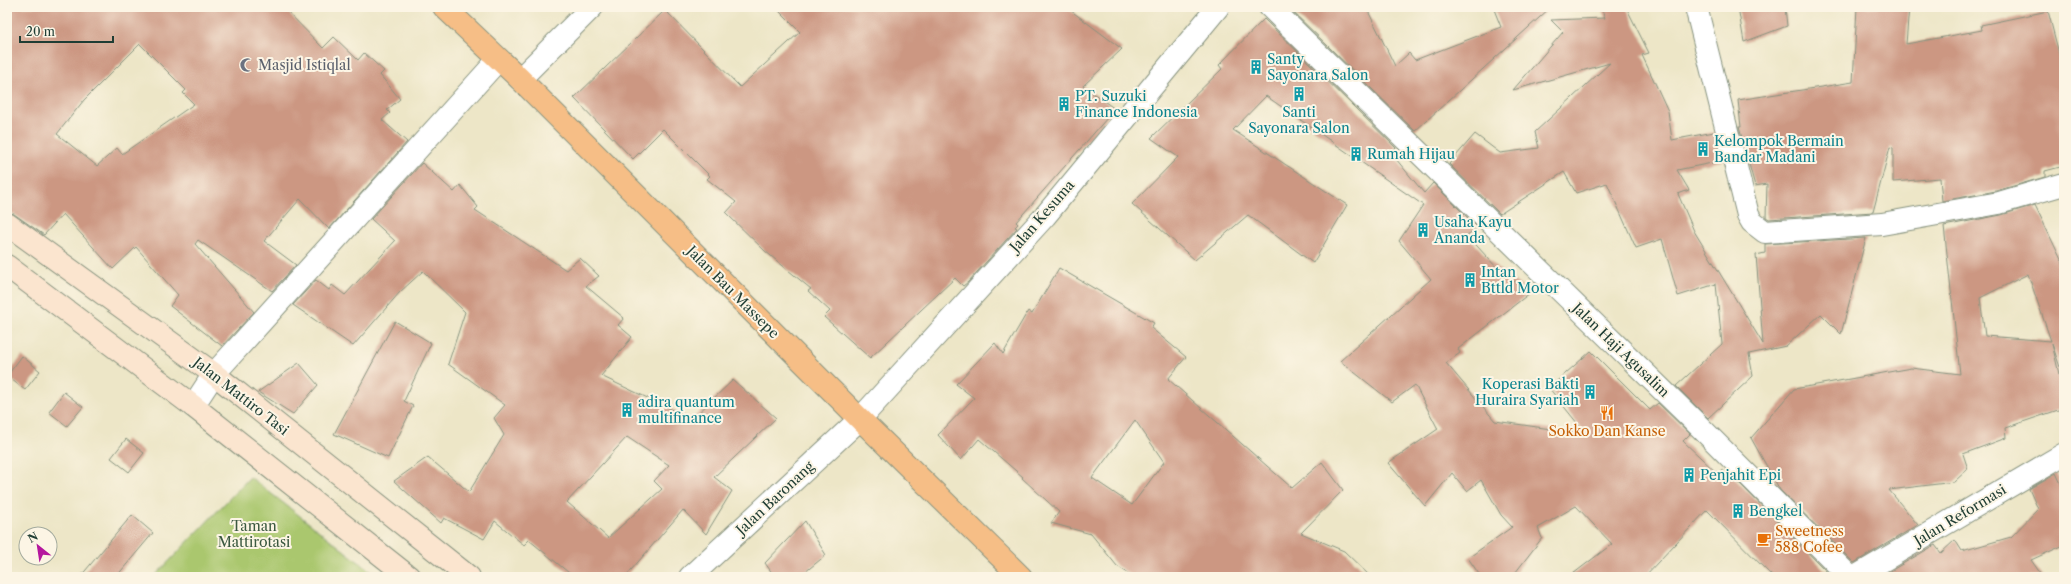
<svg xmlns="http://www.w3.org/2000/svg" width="2071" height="584" viewBox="0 0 2071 584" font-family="'Libre Caslon Text',serif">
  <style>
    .green { fill: #aac76e; stroke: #648251 }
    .building { fill: #cc9782; fill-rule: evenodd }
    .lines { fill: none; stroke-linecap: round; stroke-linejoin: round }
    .minor-casing { stroke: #86927e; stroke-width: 24 }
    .tertiary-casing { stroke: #86927e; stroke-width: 24 }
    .secondary-casing { stroke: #86927e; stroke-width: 24 }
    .trunk-casing { stroke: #86927e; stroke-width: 24 }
    .minor { stroke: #fff; stroke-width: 22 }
    .tertiary { stroke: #fff; stroke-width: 22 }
    .secondary { stroke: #fbe5cf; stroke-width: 22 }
    .trunk { stroke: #f6be86; stroke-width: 22 }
    .labels { text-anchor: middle; stroke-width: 4; stroke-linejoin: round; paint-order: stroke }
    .culture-label { font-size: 14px; fill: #0d838f; stroke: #fcf5e5; text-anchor: start }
    .worship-label { font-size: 14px; fill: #5b616d; stroke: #fcf5e5; text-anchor: start }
    .street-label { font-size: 14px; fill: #1f3d34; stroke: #fcf5e5 }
    .food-label { font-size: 14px; fill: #c56008; stroke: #fcf5e5 }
    .park-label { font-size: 14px; fill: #3b5940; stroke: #fcf5e5 }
  </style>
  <rect width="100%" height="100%" fill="#fcf5e5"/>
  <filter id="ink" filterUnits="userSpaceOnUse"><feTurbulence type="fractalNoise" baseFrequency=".025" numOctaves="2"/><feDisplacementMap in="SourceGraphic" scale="8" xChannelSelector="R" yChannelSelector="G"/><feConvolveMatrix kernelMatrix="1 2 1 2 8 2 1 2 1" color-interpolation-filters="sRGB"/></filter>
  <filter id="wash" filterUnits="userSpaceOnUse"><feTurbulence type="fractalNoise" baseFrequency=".012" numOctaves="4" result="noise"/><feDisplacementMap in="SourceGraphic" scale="16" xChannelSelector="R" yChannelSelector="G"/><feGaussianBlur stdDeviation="0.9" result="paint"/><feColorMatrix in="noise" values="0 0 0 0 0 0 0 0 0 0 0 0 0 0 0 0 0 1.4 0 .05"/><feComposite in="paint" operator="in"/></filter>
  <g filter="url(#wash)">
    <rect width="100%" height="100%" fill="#ede6c7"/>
    <path class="green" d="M 250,477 L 378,577 L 154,577 Z"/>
    <g id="blocks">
      <path class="building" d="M 7,7 L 283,7 L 323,48 L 334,37 L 358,60 L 364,53 L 384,71 L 380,75 L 400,99 L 387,110 L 390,113 L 382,120 L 407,142 L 329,229 L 300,199 L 264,241 L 296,265 L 272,291 L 198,240 L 195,244 L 254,312 L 222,346 L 170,306 L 178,295 L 136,247 L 113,269 L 63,214 L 44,235 L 14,214 L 7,212 ZM 140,44 L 186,90 L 183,93 L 194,104 L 122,154 L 117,148 L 97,166 L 57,134 L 84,100 Z
        M 775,7 L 1066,7 L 1122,49 L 1083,86 L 1115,109 L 1016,222 L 1018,224 L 1015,227 L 1017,228 L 968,282 L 963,286 L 955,278 L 870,358 L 824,317 L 830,311 L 808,291 L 811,289 L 765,251 L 726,213 L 736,202 L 707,179 L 710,176 L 663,129 L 633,159 L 574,98 L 665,10 L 740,87 L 800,32 Z
        M 1288,7 L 1366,7 L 1395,66 L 1409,53 L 1415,60 L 1501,27 L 1493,7 L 1551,7 L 1415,131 Z
        M 1601,7 L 1626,7 L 1649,53 L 1642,55 L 1668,111 L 1672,140 L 1714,132 L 1722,161 L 1677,170 L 1689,190 L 1678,194 L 1694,231 L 1763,344 L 1756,255 L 1765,253 L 1765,244 L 1866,238 L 1841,334 L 1821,314 L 1786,346 L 1749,354 L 1753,376 L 1708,418 L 1676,386 L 1722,344 L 1716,284 L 1678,296 L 1662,239 L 1636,248 L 1607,183 L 1576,193 L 1564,172 L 1500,214 L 1449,164 L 1475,134 L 1500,153 L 1539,148 L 1535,132 L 1610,63 L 1513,90 L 1563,32 L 1551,20 L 1605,18 Z
        M 1738,7 L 1785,7 L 1787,26 L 1744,42 Z
        M 1857,7 L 1909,7 L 1906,44 L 1982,30 L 1981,25 L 2048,11 L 2064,73 L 2064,166 L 2045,171 L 2045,177 L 1996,191 L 1942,201 L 1940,178 L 1893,182 L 1893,148 L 1890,147 L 1873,212 L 1769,219 L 1766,217 L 1767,184 L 1755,186 L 1739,127 L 1741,127 L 1738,100 L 1853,82 Z
        M 1264,19 L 1396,148 L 1391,153 L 1424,193 L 1433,183 L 1478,228 L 1467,235 L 1497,268 L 1530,293 L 1458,349 L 1460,353 L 1446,363 L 1495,421 L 1586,434 L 1549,388 L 1591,351 L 1650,410 L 1658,403 L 1690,434 L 1683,441 L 1719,475 L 1722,470 L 1737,481 L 1832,577 L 1773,577 L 1707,510 L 1644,577 L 1569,577 L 1612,544 L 1576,506 L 1538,528 L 1542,538 L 1512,577 L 1481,577 L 1468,558 L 1512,527 L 1501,515 L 1481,480 L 1467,491 L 1452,473 L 1425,506 L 1388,463 L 1438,429 L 1415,385 L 1392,402 L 1340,361 L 1431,279 L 1399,241 L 1423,205 L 1266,96 L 1233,130 L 1347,205 L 1313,263 L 1248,215 L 1195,260 L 1132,204 L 1178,157 L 1151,138 L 1222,69 L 1219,65 Z
        M 422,163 L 454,192 L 460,185 L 478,207 L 475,210 L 566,270 L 580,258 L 599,276 L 586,286 L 624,318 L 618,325 L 632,337 L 601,376 L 692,419 L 733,380 L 776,418 L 714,477 L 732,491 L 706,534 L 683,510 L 625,577 L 574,577 L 529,540 L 524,545 L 495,521 L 484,539 L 444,518 L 441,523 L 394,481 L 428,457 L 469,492 L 504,435 L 494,418 L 505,405 L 448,364 L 465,312 L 423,271 L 400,292 L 353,346 L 293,305 L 316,280 L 329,290 L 332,285 L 345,295 L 395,241 L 371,219 ZM 627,437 L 669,465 L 654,481 L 662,489 L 608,538 L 567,502 Z
        M 2035,205 L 2064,266 L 2064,366 L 2060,367 L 2052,344 L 2059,374 L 2064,373 L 2064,408 L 2005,428 L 2006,438 L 1963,454 L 1968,469 L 1954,482 L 1889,490 L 1918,525 L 1854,563 L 1780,490 L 1751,438 L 1794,389 L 1911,368 L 1960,374 L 1944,226 L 2001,215 ZM 2028,274 L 2051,341 L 1985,336 L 1980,298 Z
        M 1059,268 L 1154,323 L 1151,328 L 1186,357 L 1168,379 L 1292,488 L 1322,462 L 1343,490 L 1301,533 L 1344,551 L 1371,577 L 1134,577 L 1117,566 L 1091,534 L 1051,523 L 1059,512 L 1022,478 L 1023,477 L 979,439 L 961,460 L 938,435 L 974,398 L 956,384 L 995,343 L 1003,354 L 1028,311 L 1032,314 ZM 1135,420 L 1164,462 L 1132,505 L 1092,478 Z
        M 395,321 L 431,343 L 404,401 L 413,406 L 388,458 L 334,434 Z
        M 22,356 L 40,371 L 25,390 L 7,376 Z
        M 299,363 L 318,385 L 293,414 L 258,392 Z
        M 64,392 L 83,407 L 67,426 L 49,412 Z
        M 126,439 L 144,453 L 129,472 L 111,458 Z
        M 2056,473 L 2064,490 L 2064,545 L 2031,560 L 2043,577 L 1880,577 L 1935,545 L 1941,553 L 1955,540 L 1962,551 L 2011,537 L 2038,509 L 2029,489 Z
        M 132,515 L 153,533 L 116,577 L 80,577 Z
        M 805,521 L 826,555 L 799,577 L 775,577 L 765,563 Z"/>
    </g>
  </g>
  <g filter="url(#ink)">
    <use href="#blocks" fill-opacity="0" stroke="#86927e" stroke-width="1"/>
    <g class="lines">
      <defs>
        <path id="minor" d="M 1696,7 L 1748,215 L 1752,222 L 1765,232 L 1882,224 L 1999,203 L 2064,184
          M 520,79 L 592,7
          M 193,406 L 214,374 L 498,60
          M 690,577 L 860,419 L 1045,216 L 1218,7
          M 1855,577 L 2064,454"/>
        <path id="tertiary" d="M 1270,7 L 1692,419 L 1850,577"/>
        <path id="secondary" d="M 7,224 L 214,374 L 469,577
          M 7,266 L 193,406 L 409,577"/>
        <path id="trunk" d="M 444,7 L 520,79 L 860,419 L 1021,577"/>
      </defs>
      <use href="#minor" class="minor-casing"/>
      <use href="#tertiary" class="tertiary-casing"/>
      <use href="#secondary" class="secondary-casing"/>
      <use href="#trunk" class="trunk-casing"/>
      <use href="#minor" class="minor"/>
      <use href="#tertiary" class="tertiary"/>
      <use href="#secondary" class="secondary"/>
      <use href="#trunk" class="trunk"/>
    </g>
  </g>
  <defs>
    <symbol id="mosque-bare" viewBox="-9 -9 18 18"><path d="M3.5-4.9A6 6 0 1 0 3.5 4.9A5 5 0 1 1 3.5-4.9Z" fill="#6b7280" stroke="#fcf5e5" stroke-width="2.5" paint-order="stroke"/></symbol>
    <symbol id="building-bare" viewBox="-9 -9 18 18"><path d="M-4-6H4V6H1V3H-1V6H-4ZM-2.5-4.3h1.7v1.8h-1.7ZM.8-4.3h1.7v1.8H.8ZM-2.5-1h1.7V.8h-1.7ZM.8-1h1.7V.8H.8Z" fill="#0f9aa8" stroke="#fcf5e5" stroke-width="2.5" paint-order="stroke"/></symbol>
    <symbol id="restaurant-bare" viewBox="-9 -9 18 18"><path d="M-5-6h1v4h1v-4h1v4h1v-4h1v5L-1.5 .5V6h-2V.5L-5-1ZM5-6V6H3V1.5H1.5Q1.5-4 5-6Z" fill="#e8710a" stroke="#fcf5e5" stroke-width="2.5" paint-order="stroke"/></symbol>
    <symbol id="cafe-bare" viewBox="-9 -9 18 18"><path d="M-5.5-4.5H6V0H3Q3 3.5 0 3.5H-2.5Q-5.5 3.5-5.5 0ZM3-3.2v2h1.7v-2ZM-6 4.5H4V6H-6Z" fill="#e8710a" stroke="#fcf5e5" stroke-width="2.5" paint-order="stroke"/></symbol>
  </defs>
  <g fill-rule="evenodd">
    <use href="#mosque-bare" x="237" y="55" width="20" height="20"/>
    <use href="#building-bare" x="1246" y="57" width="20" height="20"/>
    <use href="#building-bare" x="1289" y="84" width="20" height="20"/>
    <use href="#building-bare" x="1054" y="94" width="20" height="20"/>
    <use href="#building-bare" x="1693" y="139" width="20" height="20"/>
    <use href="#building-bare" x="1346" y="144" width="20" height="20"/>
    <use href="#building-bare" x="1413" y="220" width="20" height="20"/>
    <use href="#building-bare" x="1460" y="270" width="20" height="20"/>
    <use href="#building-bare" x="1580" y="382" width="20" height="20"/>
    <use href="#building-bare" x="617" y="400" width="20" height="20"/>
    <use href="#restaurant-bare" x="1597" y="403" width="20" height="20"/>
    <use href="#building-bare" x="1679" y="465" width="20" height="20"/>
    <use href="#building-bare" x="1728" y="501" width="20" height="20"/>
    <use href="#cafe-bare" x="1754" y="529" width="20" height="20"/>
  </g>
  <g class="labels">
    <g class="culture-label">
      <text x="1267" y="64">Santy<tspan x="1267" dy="16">Sayonara Salon</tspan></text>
      <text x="1075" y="101">PT. Suzuki<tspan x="1075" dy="16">Finance Indonesia</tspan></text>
      <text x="1299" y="117" text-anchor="middle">Santi<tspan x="1299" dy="16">Sayonara Salon</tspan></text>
      <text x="1714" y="146">Kelompok Bermain<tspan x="1714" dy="16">Bandar Madani</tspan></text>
      <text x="1367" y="159">Rumah Hijau</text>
      <text x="1434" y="227">Usaha Kayu<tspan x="1434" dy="16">Ananda</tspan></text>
      <text x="1481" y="277">Intan<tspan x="1481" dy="16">Bttld Motor</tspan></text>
      <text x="1579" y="389" text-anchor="end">Koperasi Bakti<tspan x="1579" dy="16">Huraira Syariah</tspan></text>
      <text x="638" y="407">adira quantum<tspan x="638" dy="16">multifinance</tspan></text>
      <text x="1700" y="480">Penjahit Epi</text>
      <text x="1749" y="516">Bengkel</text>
    </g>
    <g class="worship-label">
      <text x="258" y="70">Masjid Istiqlal</text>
    </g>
    <g class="street-label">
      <text transform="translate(1042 216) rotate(-49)" y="5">Jalan Kesuma</text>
      <text transform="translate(733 292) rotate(45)" y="5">Jalan Bau Massepe</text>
      <text transform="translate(1621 350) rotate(44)" y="5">Jalan Haji Agusalim</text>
      <text transform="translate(241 396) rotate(38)" y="5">Jalan Mattiro Tasi</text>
      <text transform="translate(775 498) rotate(-43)" y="5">Jalan Baronang</text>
      <text transform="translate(1960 515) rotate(-31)" y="5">Jalan Reformasi</text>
    </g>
    <g class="food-label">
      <text x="1607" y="436">Sokko Dan Kanse</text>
      <text x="1775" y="536" text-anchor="start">Sweetness<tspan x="1775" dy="16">588 Cofee</tspan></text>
    </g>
    <g class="park-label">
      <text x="254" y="531">Taman<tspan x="254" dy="16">Mattirotasi</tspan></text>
    </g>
  </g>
  <rect width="2071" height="584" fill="none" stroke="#fcf5e5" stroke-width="24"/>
  <g transform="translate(38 546) rotate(330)"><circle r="19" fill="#fcf5e5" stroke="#a4ab9e"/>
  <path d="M0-3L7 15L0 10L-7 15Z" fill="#b5179e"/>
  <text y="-6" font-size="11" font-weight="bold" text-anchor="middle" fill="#1f3d34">N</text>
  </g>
  <path d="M20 36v6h93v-6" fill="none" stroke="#1f3d34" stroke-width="2"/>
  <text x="26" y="36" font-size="12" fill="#1f3d34" stroke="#fcf5e5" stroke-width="3" paint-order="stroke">20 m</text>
</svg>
